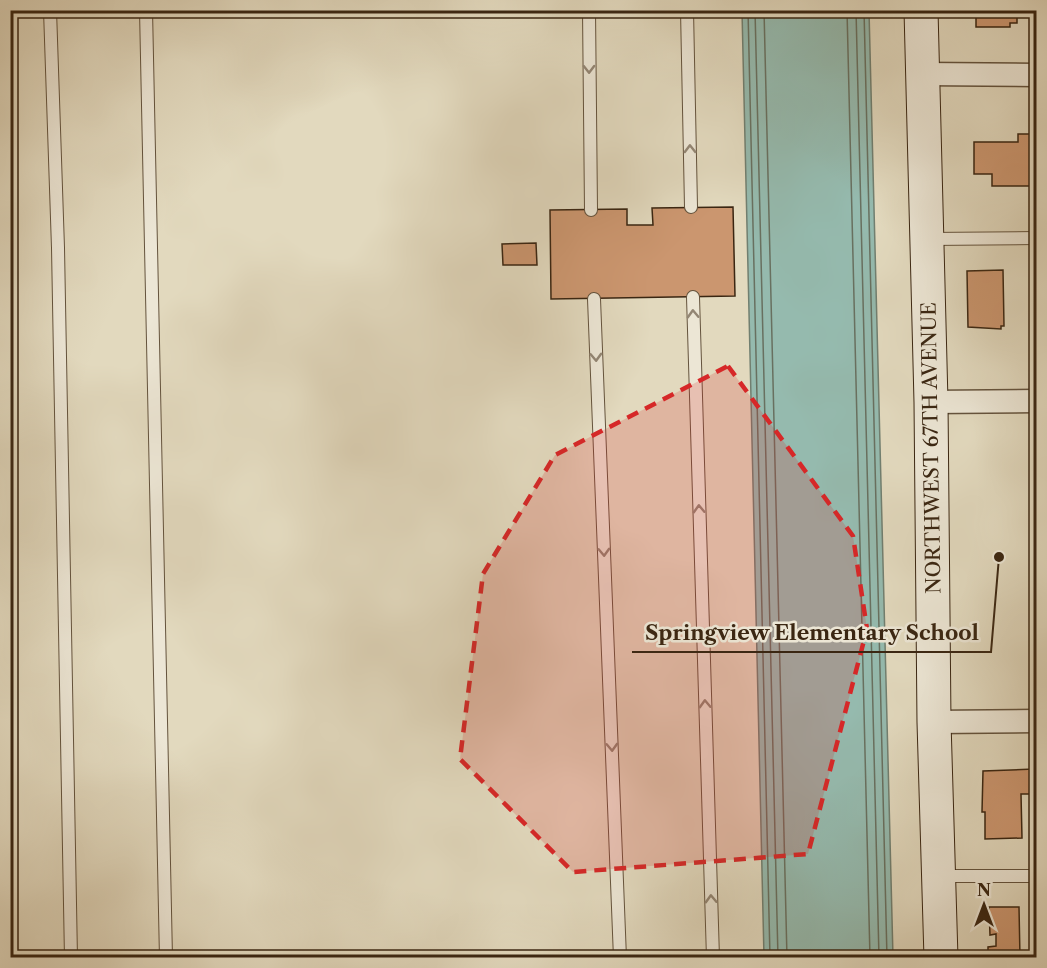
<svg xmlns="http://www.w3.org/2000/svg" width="1047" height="968" viewBox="0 0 1047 968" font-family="'Libre Caslon Text',serif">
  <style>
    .water { fill: #95baae; stroke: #717f70; stroke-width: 1.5 }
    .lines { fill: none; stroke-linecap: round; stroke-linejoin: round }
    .shore { stroke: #687060; stroke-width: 1.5 }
    .building { fill: #cb966f; stroke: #3a2612; stroke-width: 1.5 }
    .lane-casing { stroke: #64533d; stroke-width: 14 }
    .street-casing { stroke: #64533d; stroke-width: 25 }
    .secondary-casing { stroke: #3a2612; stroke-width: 35 }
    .lane { stroke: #ece6d5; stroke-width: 12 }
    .street { stroke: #ece6d5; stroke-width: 22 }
    .secondary { stroke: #ece6d5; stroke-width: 33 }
    .oneway { stroke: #938674 }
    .marked { fill: #d62828; fill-opacity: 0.2; stroke: #d62828; stroke-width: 4.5; stroke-dasharray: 12 8; stroke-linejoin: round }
    .labels { text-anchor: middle; stroke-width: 5; stroke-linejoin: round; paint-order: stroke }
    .street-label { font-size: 20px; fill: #3a2612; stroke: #ece6d5 }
    .leader { fill: none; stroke: #3a2612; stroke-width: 2 }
    .callout-dot { fill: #3a2612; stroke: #ece6d5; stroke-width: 2 }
    .callout-label { font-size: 21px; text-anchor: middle; font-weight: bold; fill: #3a2612; stroke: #ece6d5; stroke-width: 5; stroke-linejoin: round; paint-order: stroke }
  </style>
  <rect width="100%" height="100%" fill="#e2d9be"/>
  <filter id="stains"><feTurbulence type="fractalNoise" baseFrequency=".00333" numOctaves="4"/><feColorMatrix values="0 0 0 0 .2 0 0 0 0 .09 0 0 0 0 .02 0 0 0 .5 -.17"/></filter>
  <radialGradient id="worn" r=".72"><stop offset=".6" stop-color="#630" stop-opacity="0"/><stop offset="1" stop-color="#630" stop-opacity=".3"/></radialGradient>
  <path class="water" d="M 742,11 L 869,11 L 893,957 L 764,957 Z"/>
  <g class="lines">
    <path class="shore" d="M 748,10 L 770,958
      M 755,10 L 778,958
      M 764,10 L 787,958
      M 847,10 L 870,958
      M 856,10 L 879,958
      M 864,10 L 887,958"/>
  </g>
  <path class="building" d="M 976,10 L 1026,10 L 1026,14 L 1017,14 L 1017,23 L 1010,23 L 1010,27 L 976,27 Z
    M 1018,134 L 1036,134 L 1036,186 L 992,186 L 992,174 L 974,174 L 974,142 L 1018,142 Z
    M 733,207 L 735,296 L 551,299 L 550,210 L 627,209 L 627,225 L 653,225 L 652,208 Z
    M 536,243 L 537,265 L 503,265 L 502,244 Z
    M 1003,270 L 1004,326 L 1001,326 L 1001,329 L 968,327 L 967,271 Z
    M 1034,769 L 1035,794 L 1021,794 L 1022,838 L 985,839 L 985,812 L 982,812 L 983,771 Z
    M 989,907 L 1019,907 L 1020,958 L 988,958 L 988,947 L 996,946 L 996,934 L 990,935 Z"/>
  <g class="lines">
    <defs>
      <path id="lane" d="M 50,10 L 58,248 L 71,958
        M 146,10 L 166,958
        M 589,10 L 591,210
        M 687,10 L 691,207
        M 928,239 L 1036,238
        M 693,297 L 713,958
        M 594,299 L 620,958
        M 939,876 L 1036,876"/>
      <path id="street" d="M 922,74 L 1036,75
        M 931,402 L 1036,401
        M 934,722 L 1036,721"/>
      <path id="secondary" d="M 921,10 L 931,402 L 934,722 L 941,958"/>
    </defs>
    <use href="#lane" class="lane-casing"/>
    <use href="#street" class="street-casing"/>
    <use href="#secondary" class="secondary-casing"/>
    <use href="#lane" class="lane"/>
    <use href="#street" class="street"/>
    <use href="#secondary" class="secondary"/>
  </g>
  <defs><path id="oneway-chevron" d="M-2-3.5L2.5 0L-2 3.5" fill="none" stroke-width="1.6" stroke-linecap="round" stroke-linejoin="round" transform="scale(1.5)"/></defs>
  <g class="oneway">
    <use href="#oneway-chevron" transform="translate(589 69) rotate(89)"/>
    <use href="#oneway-chevron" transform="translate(690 149) rotate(-91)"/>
    <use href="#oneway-chevron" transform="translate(693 314) rotate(-92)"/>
    <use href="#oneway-chevron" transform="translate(596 357) rotate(88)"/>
    <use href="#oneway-chevron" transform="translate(699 509) rotate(-92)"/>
    <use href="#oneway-chevron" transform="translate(604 552) rotate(88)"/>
    <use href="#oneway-chevron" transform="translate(705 704) rotate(-92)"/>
    <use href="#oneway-chevron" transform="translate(612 747) rotate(88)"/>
    <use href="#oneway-chevron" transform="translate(711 899) rotate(-92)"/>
  </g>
  <path class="marked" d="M 728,366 L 853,536 L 867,629 L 808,854 L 573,872 L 460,759 L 483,574 L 555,455 Z"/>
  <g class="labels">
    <g class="street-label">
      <text transform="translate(931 448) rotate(-91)" y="7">NORTHWEST 67TH AVENUE</text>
    </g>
  </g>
  <path class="leader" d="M999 557L991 652H632"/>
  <circle class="callout-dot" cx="999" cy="557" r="6"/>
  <g class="callout-label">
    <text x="812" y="640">Springview Elementary School</text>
  </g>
  <rect width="1047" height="968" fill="none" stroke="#e2d9be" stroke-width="36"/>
  <rect x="12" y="12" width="1023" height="944" fill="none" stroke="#3a2612" stroke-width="3"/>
  <rect x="18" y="18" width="1011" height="932" fill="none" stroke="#3a2612" stroke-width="1.5"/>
  <g transform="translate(984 905)" stroke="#ece6d5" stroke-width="4.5" paint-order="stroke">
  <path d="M0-4.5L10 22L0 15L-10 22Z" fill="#3a2612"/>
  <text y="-9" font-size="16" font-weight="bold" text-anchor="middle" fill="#3a2612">N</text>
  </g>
  <rect width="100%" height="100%" filter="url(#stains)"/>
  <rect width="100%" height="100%" fill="url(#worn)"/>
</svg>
